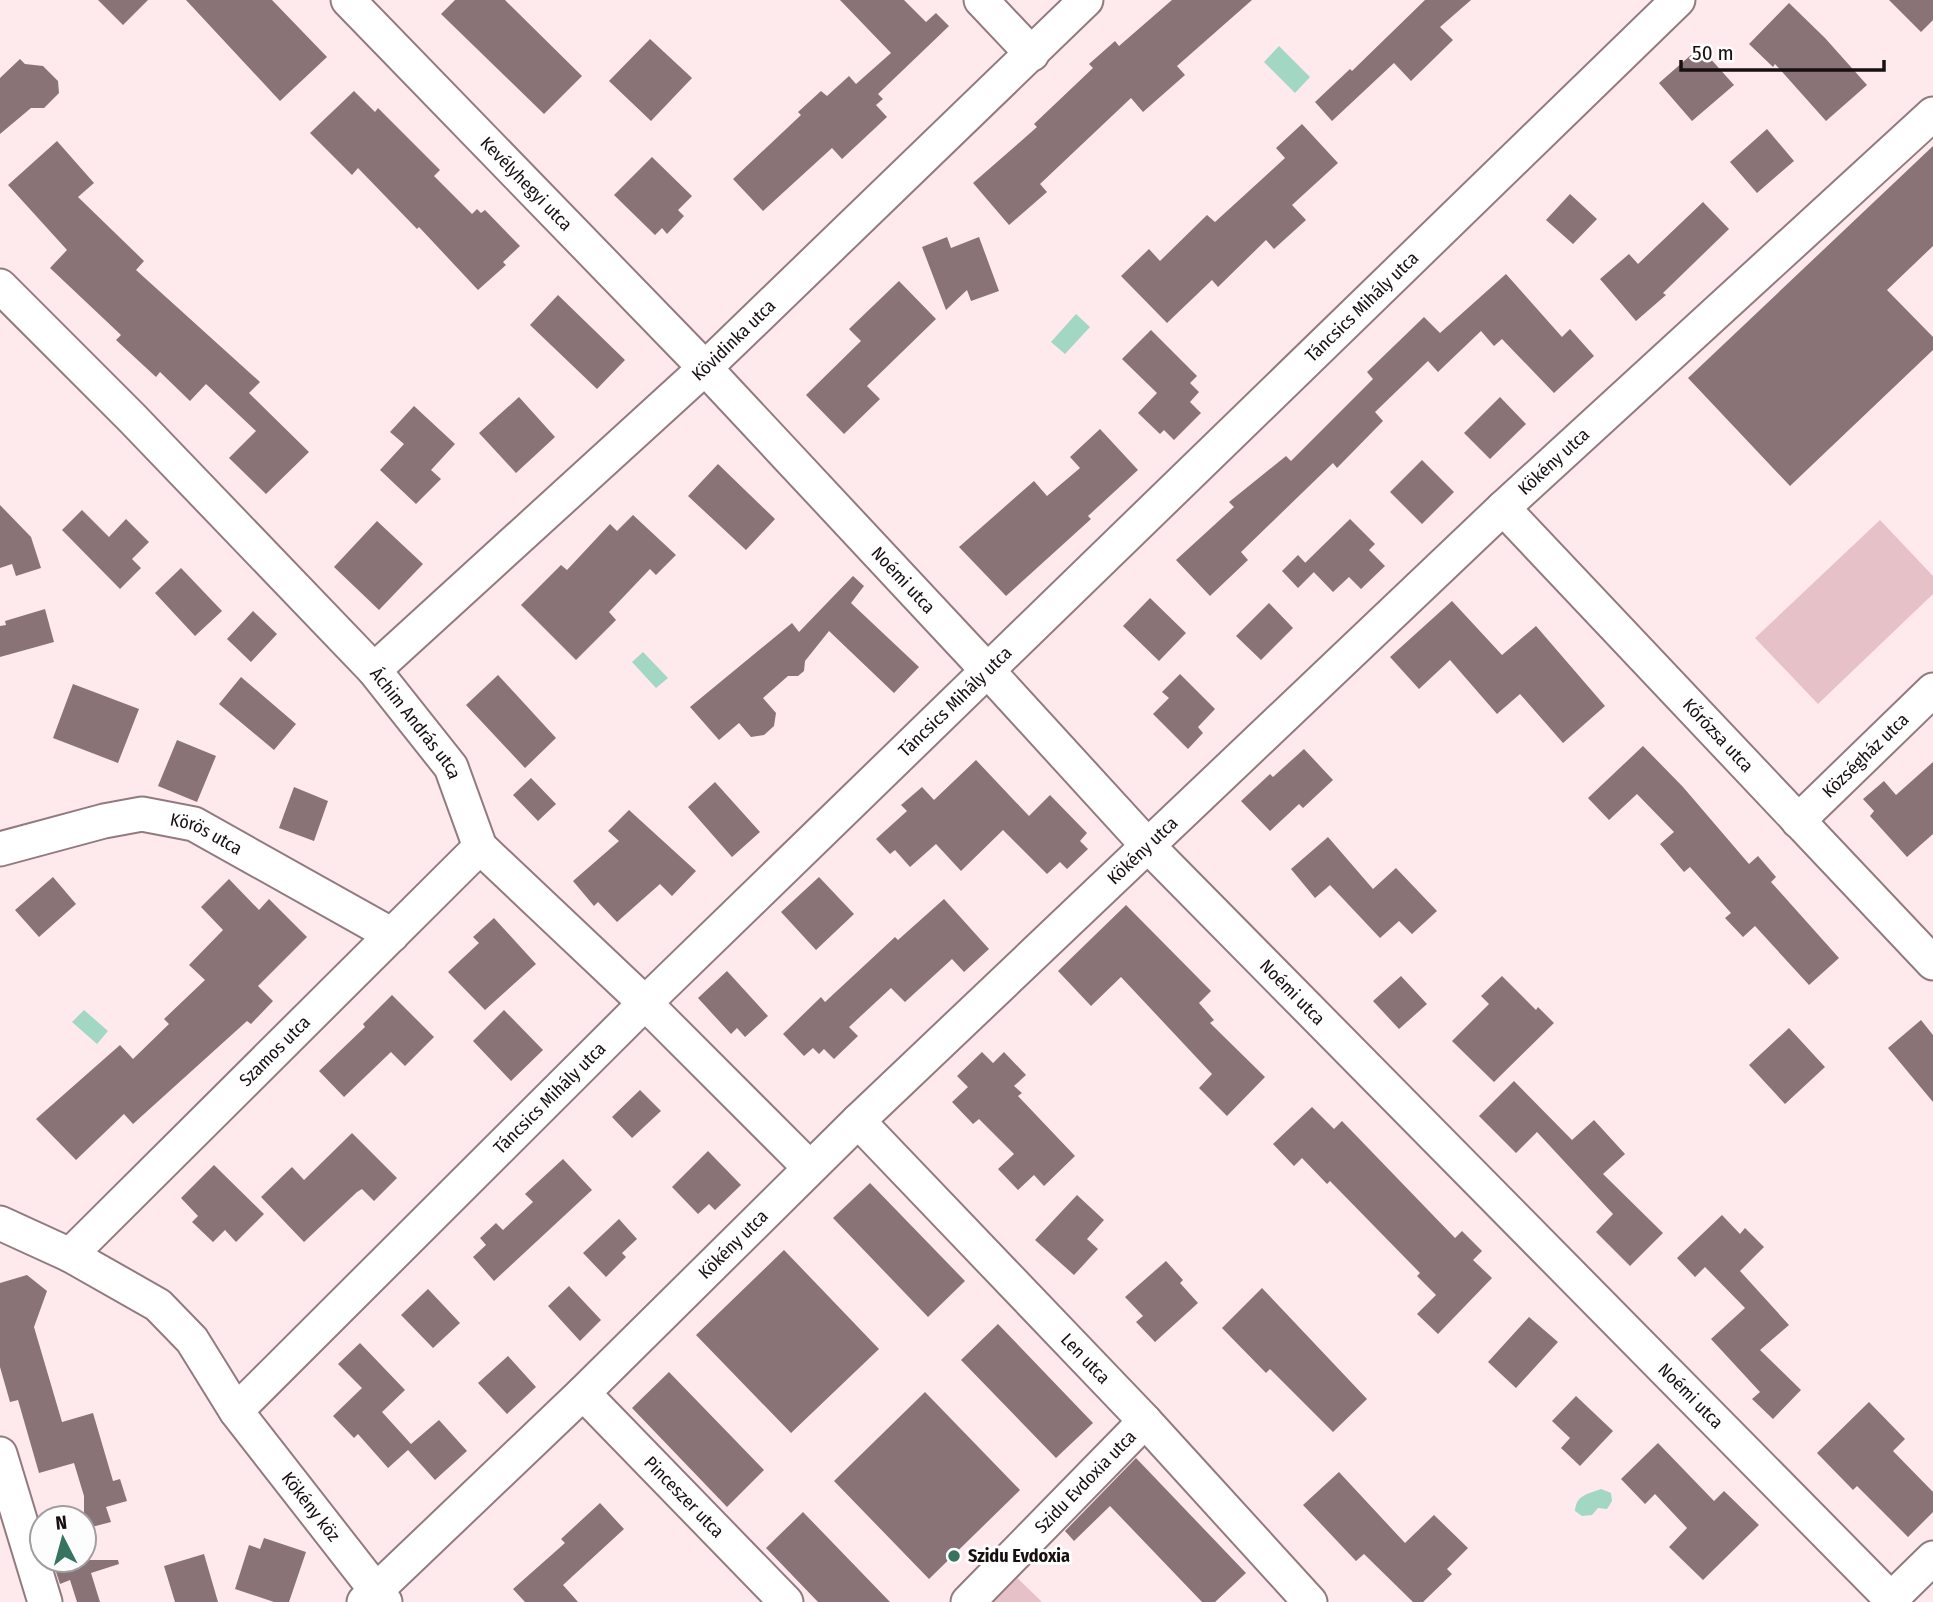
<svg xmlns="http://www.w3.org/2000/svg" width="1933" height="1602" viewBox="0 0 1933 1602" font-family="'Fira Sans Condensed',sans-serif">
  <style>
    .green { fill: #e7c1c8 }
    .water { fill: #a2d7c3 }
    .building { fill: #897376 }
    .lines { fill: none; stroke-linecap: round; stroke-linejoin: round }
    .minor-casing { stroke: #927b7f; stroke-width: 37 }
    .minor { stroke: #fff; stroke-width: 33 }
    .poi-dot { fill: #367460; stroke: #fdfdfd; stroke-width: 2.5 }
    .labels { text-anchor: middle; stroke-width: 6; stroke-linejoin: round; paint-order: stroke }
    .street-label { font-size: 18px; fill: #170f10; stroke: #fdfdfd }
    .poi-label { font-size: 18px; font-weight: bold; fill: #170f10; stroke: #fdfdfd; text-anchor: start }
  </style>
  <rect width="100%" height="100%" fill="#fee9ed"/>
  <path class="green" d="M 1880,520 L 1933,576 L 1933,594 L 1818,704 L 1755,638 Z
    M 1011,1572 L 1042,1602 L 981,1602 Z"/>
  <path class="water" d="M 1279,46 L 1310,77 L 1295,93 L 1264,62 Z
    M 1076,314 L 1090,327 L 1065,354 L 1051,342 Z
    M 643,652 L 668,678 L 656,688 L 632,662 Z
    M 84,1010 L 108,1031 L 97,1044 L 72,1022 Z
    M 1601,1489 L 1611,1493 L 1612,1501 L 1607,1509 L 1598,1508 L 1592,1515 L 1582,1516 L 1575,1511 C 1576,1495 1588,1494 1601,1489 Z"/>
  <path class="building" d="M 98,0 L 148,0 L 123,25 Z
    M 186,0 L 272,0 L 327,57 L 280,101 Z
    M 455,0 L 505,0 L 582,76 L 544,114 L 441,14 Z
    M 840,0 L 904,0 L 926,22 L 936,13 L 949,26 L 878,94 L 883,99 L 876,105 L 887,117 L 842,159 L 832,148 L 763,211 L 733,179 L 801,115 L 798,112 L 821,91 L 827,96 L 849,76 L 856,84 L 891,53 Z
    M 1172,0 L 1252,0 L 1177,66 L 1185,75 L 1143,112 L 1131,98 L 1040,184 L 1047,192 L 1009,225 L 973,183 L 1037,127 L 1034,124 L 1093,68 L 1089,64 L 1115,41 L 1119,46 Z
    M 1425,0 L 1471,0 L 1440,27 L 1453,40 L 1411,81 L 1394,63 L 1332,121 L 1315,102 L 1350,69 L 1352,71 Z
    M 1889,0 L 1933,0 L 1933,20 L 1921,32 Z
    M 1789,3 L 1825,38 L 1867,85 L 1826,121 L 1775,64 L 1773,67 L 1749,44 Z
    M 650,39 L 692,78 L 651,121 L 609,81 Z
    M 1700,47 L 1734,85 L 1692,121 L 1659,83 Z
    M 20,59 L 25,64 L 43,66 L 58,81 L 59,93 L 44,108 L 31,108 L 0,134 L 0,78 Z
    M 354,91 L 375,112 L 378,108 L 440,170 L 434,176 L 472,214 L 477,209 L 481,213 L 485,210 L 520,246 L 503,262 L 506,265 L 478,290 L 419,227 L 417,229 L 358,168 L 352,175 L 310,133 Z
    M 1302,124 L 1338,163 L 1292,205 L 1306,220 L 1274,249 L 1266,240 L 1218,287 L 1212,280 L 1167,323 L 1121,276 L 1149,249 L 1160,261 L 1207,215 L 1215,222 L 1285,158 L 1276,148 Z
    M 1767,129 L 1794,161 L 1757,193 L 1730,162 Z
    M 57,141 L 94,183 L 78,197 L 144,261 L 136,270 L 260,382 L 249,393 L 309,452 L 266,494 L 229,458 L 256,431 L 206,384 L 190,401 L 160,372 L 156,377 L 116,340 L 121,335 L 50,268 L 67,250 L 8,185 Z
    M 1933,146 L 1933,246 L 1887,290 L 1933,337 L 1933,350 L 1790,486 L 1688,378 Z
    M 652,157 L 692,196 L 678,210 L 684,216 L 667,234 L 662,228 L 655,235 L 614,195 Z
    M 1570,194 L 1597,219 L 1573,244 L 1546,220 Z
    M 1703,202 L 1729,229 L 1663,293 L 1666,295 L 1636,321 L 1600,279 L 1629,254 L 1638,264 Z
    M 947,237 L 951,248 L 979,237 L 999,291 L 971,301 L 967,290 L 946,310 L 922,247 Z
    M 1506,274 L 1562,337 L 1570,329 L 1594,356 L 1554,393 L 1502,339 L 1494,346 L 1481,331 L 1438,372 L 1428,361 L 1375,412 L 1383,421 L 1337,468 L 1333,463 L 1241,552 L 1248,560 L 1210,596 L 1176,560 L 1234,507 L 1229,502 L 1286,456 L 1291,461 L 1373,379 L 1367,372 L 1424,317 L 1440,333 Z
    M 899,281 L 936,319 L 867,386 L 880,399 L 844,434 L 806,395 L 861,341 L 849,329 Z
    M 558,295 L 625,360 L 597,389 L 530,325 Z
    M 1151,330 L 1197,376 L 1190,383 L 1199,392 L 1190,402 L 1201,413 L 1174,440 L 1164,430 L 1160,434 L 1138,413 L 1157,393 L 1122,359 Z
    M 519,397 L 555,437 L 516,473 L 479,433 Z
    M 1500,397 L 1526,424 L 1490,459 L 1464,433 Z
    M 414,406 L 455,444 L 431,470 L 441,479 L 416,504 L 380,470 L 404,444 L 390,432 Z
    M 1100,429 L 1138,470 L 1088,516 L 1091,519 L 1006,596 L 959,547 L 1034,481 L 1047,496 L 1080,468 L 1070,457 Z
    M 1422,460 L 1454,492 L 1422,524 L 1390,492 Z
    M 718,464 L 775,519 L 746,550 L 688,496 Z
    M 0,505 L 31,537 L 41,568 L 16,576 L 12,564 L 0,568 Z
    M 82,510 L 109,537 L 126,519 L 149,542 L 132,559 L 141,568 L 120,589 L 62,530 Z
    M 633,515 L 676,555 L 656,575 L 650,569 L 609,612 L 616,620 L 576,660 L 521,605 L 561,565 L 567,570 L 610,524 L 617,531 Z
    M 1350,519 L 1375,544 L 1369,550 L 1385,566 L 1361,589 L 1349,577 L 1333,592 L 1305,563 Z
    M 377,521 L 423,564 L 379,610 L 334,567 Z
    M 1298,555 L 1314,572 L 1298,588 L 1282,571 Z
    M 181,568 L 222,611 L 195,636 L 155,593 Z
    M 853,576 L 864,586 L 851,603 L 919,667 L 894,693 L 829,631 L 805,661 L 804,671 L 798,676 L 788,676 L 763,698 L 776,713 L 774,726 L 764,735 L 751,737 L 739,723 L 719,740 L 690,707 L 792,623 L 799,632 Z
    M 1150,598 L 1186,633 L 1159,661 L 1123,626 Z
    M 1452,601 L 1502,655 L 1536,626 L 1605,706 L 1563,743 L 1520,694 L 1497,714 L 1450,660 L 1419,689 L 1390,657 Z
    M 1269,603 L 1293,628 L 1261,660 L 1236,636 Z
    M 45,609 L 54,642 L 0,657 L 0,626 L 6,625 L 5,621 Z
    M 253,611 L 277,634 L 251,662 L 227,639 Z
    M 1180,674 L 1215,709 L 1198,727 L 1203,733 L 1188,749 L 1153,714 L 1169,698 L 1162,692 Z
    M 498,675 L 556,738 L 525,768 L 466,705 Z
    M 241,677 L 296,724 L 274,750 L 219,704 Z
    M 73,684 L 139,709 L 118,763 L 53,738 Z
    M 177,740 L 216,756 L 197,802 L 158,786 Z
    M 1643,746 L 1683,787 L 1749,864 L 1758,856 L 1776,877 L 1771,882 L 1839,958 L 1809,985 L 1755,926 L 1743,937 L 1725,918 L 1731,913 L 1690,867 L 1684,872 L 1660,844 L 1674,832 L 1637,794 L 1609,820 L 1588,798 Z
    M 1304,749 L 1333,780 L 1303,808 L 1299,804 L 1270,831 L 1241,801 L 1270,774 L 1273,777 Z
    M 976,760 L 1029,816 L 1050,795 L 1087,833 L 1080,841 L 1088,849 L 1067,869 L 1060,862 L 1047,874 L 1003,830 L 961,871 L 936,844 L 910,867 L 895,850 L 890,854 L 876,839 L 907,811 L 901,805 L 922,787 L 934,800 Z
    M 1933,762 L 1933,834 L 1907,857 L 1870,816 L 1874,811 L 1863,799 L 1884,781 L 1896,795 Z
    M 531,778 L 556,804 L 538,821 L 513,795 Z
    M 715,782 L 760,832 L 732,857 L 688,807 Z
    M 294,787 L 328,801 L 314,841 L 279,828 Z
    M 629,810 L 696,871 L 672,896 L 660,884 L 617,922 L 598,902 L 594,906 L 573,881 L 619,841 L 608,831 Z
    M 1328,837 L 1373,889 L 1396,868 L 1437,911 L 1412,934 L 1399,921 L 1380,938 L 1330,885 L 1315,898 L 1291,869 Z
    M 53,877 L 76,904 L 39,937 L 15,910 Z
    M 819,877 L 854,914 L 816,950 L 781,912 Z
    M 229,879 L 259,910 L 269,899 L 307,937 L 258,986 L 273,1001 L 251,1024 L 247,1021 L 133,1124 L 124,1114 L 76,1160 L 36,1119 L 120,1045 L 133,1059 L 169,1024 L 164,1019 L 205,980 L 189,965 L 223,930 L 201,907 Z
    M 944,899 L 989,949 L 964,972 L 952,959 L 905,1002 L 891,988 L 849,1027 L 858,1036 L 834,1059 L 824,1049 L 819,1054 L 813,1048 L 804,1056 L 783,1034 L 821,997 L 825,1002 L 895,937 L 898,940 Z
    M 1126,905 L 1211,991 L 1199,1003 L 1214,1020 L 1210,1023 L 1265,1077 L 1227,1116 L 1199,1088 L 1212,1074 L 1121,977 L 1091,1006 L 1058,971 Z
    M 494,918 L 536,964 L 485,1010 L 448,972 L 479,943 L 473,937 Z
    M 727,971 L 768,1016 L 745,1037 L 737,1028 L 731,1034 L 698,998 Z
    M 1401,976 L 1427,1004 L 1399,1029 L 1373,1001 Z
    M 1502,976 L 1536,1010 L 1538,1007 L 1554,1023 L 1494,1082 L 1452,1041 L 1489,1004 L 1481,996 Z
    M 392,995 L 434,1037 L 405,1066 L 391,1052 L 344,1097 L 319,1071 L 365,1027 L 363,1024 Z
    M 504,1010 L 543,1050 L 511,1081 L 473,1041 Z
    M 1921,1020 L 1933,1035 L 1933,1102 L 1888,1048 Z
    M 1789,1028 L 1825,1067 L 1785,1104 L 1749,1065 Z
    M 982,1052 L 993,1063 L 1004,1052 L 1026,1075 L 1014,1086 L 1022,1093 L 1018,1096 L 1075,1156 L 1044,1186 L 1034,1175 L 1018,1190 L 998,1169 L 1014,1154 L 979,1119 L 973,1124 L 952,1102 L 968,1087 L 957,1076 Z
    M 1514,1081 L 1572,1140 L 1594,1120 L 1625,1154 L 1603,1174 L 1663,1233 L 1630,1266 L 1596,1232 L 1613,1214 L 1537,1132 L 1516,1153 L 1479,1116 Z
    M 640,1090 L 661,1111 L 632,1138 L 612,1117 Z
    M 1312,1107 L 1334,1129 L 1342,1121 L 1455,1238 L 1462,1231 L 1482,1251 L 1473,1260 L 1492,1278 L 1438,1334 L 1417,1314 L 1436,1295 L 1417,1276 L 1420,1273 L 1330,1181 L 1327,1184 L 1302,1158 L 1294,1166 L 1273,1144 Z
    M 352,1133 L 397,1178 L 374,1201 L 362,1189 L 357,1192 L 304,1242 L 261,1197 L 292,1167 L 304,1180 Z
    M 708,1151 L 741,1185 L 715,1210 L 709,1204 L 698,1214 L 672,1187 Z
    M 563,1159 L 592,1190 L 494,1281 L 473,1257 L 486,1245 L 480,1238 L 496,1223 L 503,1230 L 533,1202 L 525,1194 Z
    M 214,1165 L 264,1214 L 236,1242 L 225,1230 L 213,1242 L 192,1222 L 198,1216 L 181,1198 Z
    M 870,1183 L 965,1281 L 928,1317 L 833,1218 Z
    M 1077,1195 L 1104,1220 L 1087,1239 L 1098,1249 L 1074,1275 L 1035,1240 Z
    M 1722,1215 L 1740,1234 L 1745,1228 L 1764,1247 L 1740,1271 L 1789,1325 L 1760,1350 L 1801,1390 L 1773,1419 L 1752,1399 L 1760,1392 L 1711,1339 L 1745,1308 L 1705,1267 L 1695,1277 L 1677,1258 Z
    M 619,1219 L 637,1239 L 622,1253 L 626,1257 L 606,1277 L 583,1253 Z
    M 784,1250 L 879,1349 L 791,1433 L 696,1335 Z
    M 1166,1261 L 1183,1280 L 1180,1283 L 1198,1303 L 1155,1342 L 1136,1322 L 1143,1316 L 1125,1297 Z
    M 27,1275 L 47,1291 L 34,1327 L 62,1422 L 93,1413 L 113,1481 L 120,1479 L 127,1501 L 106,1507 L 111,1522 L 84,1529 L 84,1496 L 74,1463 L 39,1473 L 18,1400 L 10,1402 L 0,1367 L 0,1283 Z
    M 569,1286 L 601,1320 L 580,1341 L 548,1306 Z
    M 1262,1288 L 1367,1399 L 1333,1432 L 1270,1369 L 1266,1373 L 1222,1328 Z
    M 428,1289 L 460,1323 L 433,1348 L 401,1315 Z
    M 1529,1317 L 1558,1342 L 1516,1388 L 1488,1362 Z
    M 998,1324 L 1093,1423 L 1056,1458 L 961,1360 Z
    M 360,1343 L 405,1390 L 382,1412 L 411,1444 L 439,1420 L 467,1451 L 435,1480 L 408,1450 L 388,1468 L 358,1434 L 354,1438 L 333,1416 L 362,1388 L 338,1364 Z
    M 508,1356 L 536,1387 L 507,1414 L 478,1383 Z
    M 669,1372 L 764,1470 L 727,1507 L 632,1408 Z
    M 925,1392 L 1020,1490 L 929,1579 L 834,1481 Z
    M 1576,1396 L 1613,1431 L 1580,1466 L 1561,1448 L 1570,1438 L 1552,1421 Z
    M 1869,1402 L 1905,1439 L 1893,1451 L 1933,1492 L 1933,1512 L 1908,1537 L 1857,1486 L 1853,1490 L 1817,1453 Z
    M 1658,1443 L 1714,1501 L 1724,1491 L 1759,1525 L 1703,1580 L 1669,1547 L 1687,1528 L 1655,1494 L 1645,1504 L 1621,1479 Z
    M 1136,1458 L 1246,1573 L 1215,1602 L 1202,1602 L 1110,1506 L 1074,1541 L 1065,1531 Z
    M 1339,1472 L 1405,1543 L 1434,1515 L 1468,1548 L 1447,1569 L 1452,1574 L 1423,1602 L 1413,1602 L 1364,1554 L 1356,1561 L 1303,1505 Z
    M 600,1503 L 624,1529 L 563,1585 L 578,1602 L 525,1602 L 513,1589 L 565,1543 L 561,1539 Z
    M 803,1512 L 890,1602 L 818,1602 L 766,1548 Z
    M 264,1538 L 306,1552 L 289,1602 L 274,1602 L 235,1589 L 249,1545 L 260,1549 Z
    M 204,1554 L 218,1602 L 175,1602 L 164,1566 Z
    M 52,1560 L 118,1560 L 119,1564 L 91,1573 L 100,1602 L 77,1602 L 70,1580 L 60,1584 Z"/>
  <g class="lines">
    <defs>
      <g id="minor">
        <path id="s1" d="M 348,0 L 705,368 L 988,671 L 1148,846 L 1894,1602"/>
        <path d="M 981,0 L 1032,54"/>
        <path id="s2" d="M 0,286 L 132,418 L 374,670 L 451,767 L 480,847 L 645,1003 L 810,1168"/>
        <path id="s3" d="M 1503,508 L 1933,963"/>
        <path id="s4" d="M 374,670 L 705,368 L 1086,0"/>
        <path id="s5" d="M 1798,821 L 1933,690"/>
        <path id="s6" d="M 0,849 L 104,821 L 142,814 L 194,824 L 392,935"/>
        <path id="s7" d="M 858,1121 L 1145,1421 L 1310,1602"/>
        <path id="s8" d="M 0,1223 L 70,1255 L 158,1305 L 192,1340 L 236,1411 L 385,1602"/>
        <path id="s9" d="M 70,1255 L 480,847"/>
        <path id="s10" d="M 583,1393 L 786,1602"/>
        <path id="s11" d="M 236,1411 L 645,1003 L 1678,0"/>
        <path d="M 0,1454 L 45,1602"/>
        <path id="s12" d="M 364,1602 L 583,1393 L 858,1121 L 1503,508 L 1933,114"/>
        <path id="s13" d="M 968,1602 L 1145,1421"/>
        <path d="M 1888,1602 L 1933,1558"/>
      </g>
    </defs>
    <use href="#minor" class="minor-casing"/>
    <use href="#minor" class="minor"/>
  </g>
  <circle class="poi-dot" cx="954" cy="1556" r="7"/>
  <g class="labels">
    <g class="street-label">
      <text dy="6" stroke="none"><textPath href="#s1" startOffset="256">Kevélyhegyi utca</textPath></text>
      <text dy="6" stroke="none"><textPath href="#s11" startOffset="1577">Táncsics Mihály utca</textPath></text>
      <text dy="6" stroke="none"><textPath href="#s4" startOffset="488">Kövidinka utca</textPath></text>
      <text dy="6" stroke="none"><textPath href="#s12" startOffset="1648">Kökény utca</textPath></text>
      <text dy="6" stroke="none"><textPath href="#s1" startOffset="803">Noémi utca</textPath></text>
      <text dy="6" stroke="none"><textPath href="#s11" startOffset="1010">Táncsics Mihály utca</textPath></text>
      <text dy="6" stroke="none"><textPath href="#s2" startOffset="604">Áchim András utca</textPath></text>
      <text dy="6" stroke="none"><textPath href="#s3" startOffset="313">Kőrózsa utca</textPath></text>
      <text dy="6" stroke="none"><textPath href="#s5" startOffset="94">Községház utca</textPath></text>
      <text dy="6" stroke="none"><textPath href="#s6" startOffset="214">Körös utca</textPath></text>
      <text dy="6" stroke="none"><textPath href="#s12" startOffset="1082">Kökény utca</textPath></text>
      <text dy="6" stroke="none"><textPath href="#s1" startOffset="1370">Noémi utca</textPath></text>
      <text dy="6" stroke="none"><textPath href="#s9" startOffset="289">Szamos utca</textPath></text>
      <text dy="6" stroke="none"><textPath href="#s11" startOffset="443">Táncsics Mihály utca</textPath></text>
      <text dy="6" stroke="none"><textPath href="#s12" startOffset="514">Kökény utca</textPath></text>
      <text dy="6" stroke="none"><textPath href="#s7" startOffset="329">Len utca</textPath></text>
      <text dy="6" stroke="none"><textPath href="#s1" startOffset="1937">Noémi utca</textPath></text>
      <text dy="6" stroke="none"><textPath href="#s13" startOffset="168">Szidu Evdoxia utca</textPath></text>
      <text dy="6" stroke="none"><textPath href="#s10" startOffset="145">Pinceszer utca</textPath></text>
      <text dy="6" stroke="none"><textPath href="#s8" startOffset="432">Kökény köz</textPath></text>
    </g>
    <g class="poi-label">
      <text x="968" y="1562">Szidu Evdoxia</text>
    </g>
  </g>
  <g transform="translate(63 1539) rotate(354)"><circle r="33" fill="#fdfdfd" stroke="#a19e9e" stroke-width="2"/>
  <path d="M0-5L12 26L0 18L-12 26Z" fill="#367460"/>
  <text y="-10" font-size="19" font-weight="bold" text-anchor="middle" fill="#170f10">N</text>
  </g>
  <path d="M1681 60v10h203v-10" fill="none" stroke="#170f10" stroke-width="3.5"/>
  <text x="1692" y="60" font-size="21" fill="#170f10" stroke="#fdfdfd" stroke-width="5" paint-order="stroke">50 m</text>
</svg>
